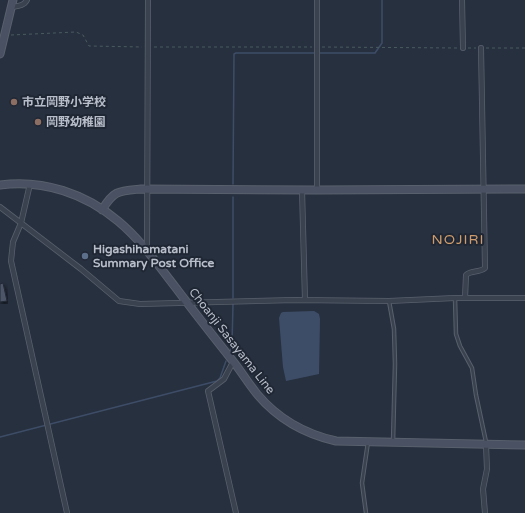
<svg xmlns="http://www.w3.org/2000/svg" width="525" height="513" viewBox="0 0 525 513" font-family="'Varela Round','Noto Sans JP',sans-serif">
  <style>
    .water { fill: #3e4d67 }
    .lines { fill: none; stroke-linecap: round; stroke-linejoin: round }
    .stream { stroke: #3e4d67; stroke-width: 1.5 }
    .building { fill: #4e5768; stroke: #222936; filter: url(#shadow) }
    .lane-casing { stroke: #59606d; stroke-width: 4.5 }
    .street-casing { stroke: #59606d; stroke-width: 6 }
    .secondary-casing { stroke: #59606d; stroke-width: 9 }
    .path { stroke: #495b5f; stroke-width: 1; stroke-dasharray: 3 3; stroke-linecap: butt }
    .lane { stroke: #3b424f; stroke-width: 2.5 }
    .street { stroke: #3b424f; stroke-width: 4.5 }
    .secondary { stroke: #4a5162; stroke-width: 7 }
    .education-dot { fill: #8d6e63; stroke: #202734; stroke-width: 1.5 }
    .service-dot { fill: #5c6f8a; stroke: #202734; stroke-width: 1.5 }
    .labels { text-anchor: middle; stroke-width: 4; stroke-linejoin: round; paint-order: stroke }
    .poi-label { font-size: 12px; font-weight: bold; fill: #b8beca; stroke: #202734; text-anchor: start }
    .street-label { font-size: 12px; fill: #b8beca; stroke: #202734 }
    .quarter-label { font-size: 14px; letter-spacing: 1px; fill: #cf9d6d; stroke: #202734 }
  </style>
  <defs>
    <filter id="shadow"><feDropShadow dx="1.5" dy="3" stdDeviation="2" flood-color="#0009"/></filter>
  </defs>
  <rect width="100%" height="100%" fill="#27303f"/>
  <path class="water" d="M 314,311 L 319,314 L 320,319 L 319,374 L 286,381 L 283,367 L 279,318 L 281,313 L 283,312 Z"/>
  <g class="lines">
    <path class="stream" d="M 233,184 L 234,54 L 236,53 L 375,53 L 382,43 L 382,0
      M 233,197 L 233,298
      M 230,351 L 232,344 L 233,304
      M 0,437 L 217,381 L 220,378 L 226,361"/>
  </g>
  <path class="building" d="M 3,283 L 7,301 L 0,302 L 0,284 Z"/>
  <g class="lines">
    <defs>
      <path id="lane" d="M 455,298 L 456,334 L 460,346 L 472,368 L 476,395 L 486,442
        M 389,301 L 394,329 L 395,364 L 393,442
        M 366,513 L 362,483 L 368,442"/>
      <path id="street" d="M 462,0 L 463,48
        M 11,7 C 18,6 24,6 27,0
        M 30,184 L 21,223 L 13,242 L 11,261 L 67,513
        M 302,190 L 305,300
        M 317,190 L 317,0
        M 0,207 L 81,269 L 119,301 L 140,304 L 295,300 L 389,301 L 455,298 L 525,298
        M 147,251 L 148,0
        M 465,298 L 466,275 C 471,270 479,273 485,268 L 481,48
        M 233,362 L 224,379 L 208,391 L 236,513
        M 485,513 L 483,489 L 487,469 L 486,445"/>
      <path id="secondary" d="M 0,54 L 13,0
        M 0,185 C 43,179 86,194 118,221 C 141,240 158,265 176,288 C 194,312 213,336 232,360 C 241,371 248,383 257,394 C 278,419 305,434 336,441 L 525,445
        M 102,210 C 114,190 119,191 141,189 L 317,190 L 525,189"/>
    </defs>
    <use href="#lane" class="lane-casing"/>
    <use href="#street" class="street-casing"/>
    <use href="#secondary" class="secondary-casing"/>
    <path class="path" d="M 11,35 L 76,32 L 83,35 L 89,46 L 142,47
      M 154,47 L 312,47
      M 322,47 L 458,48
      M 468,48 L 476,48
      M 486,48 L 525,48"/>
    <use href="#lane" class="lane"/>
    <use href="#street" class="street"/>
    <use href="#secondary" class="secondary"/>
  </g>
  <g class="education-dot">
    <circle cx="14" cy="102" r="4"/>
    <circle cx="38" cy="122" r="4"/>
  </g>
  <circle class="service-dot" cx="85" cy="256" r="4"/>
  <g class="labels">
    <g class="poi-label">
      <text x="22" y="106">市立岡野小学校</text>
      <text x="46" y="126">岡野幼稚園</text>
      <text x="93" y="253">Higashihamatani<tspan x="93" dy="14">Summary Post Office</tspan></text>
    </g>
    <g class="street-label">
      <text transform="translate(232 341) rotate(52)" y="4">Choanji Sasayama Line</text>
    </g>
    <g class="quarter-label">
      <text x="458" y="244">NOJIRI</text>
    </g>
  </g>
</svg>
